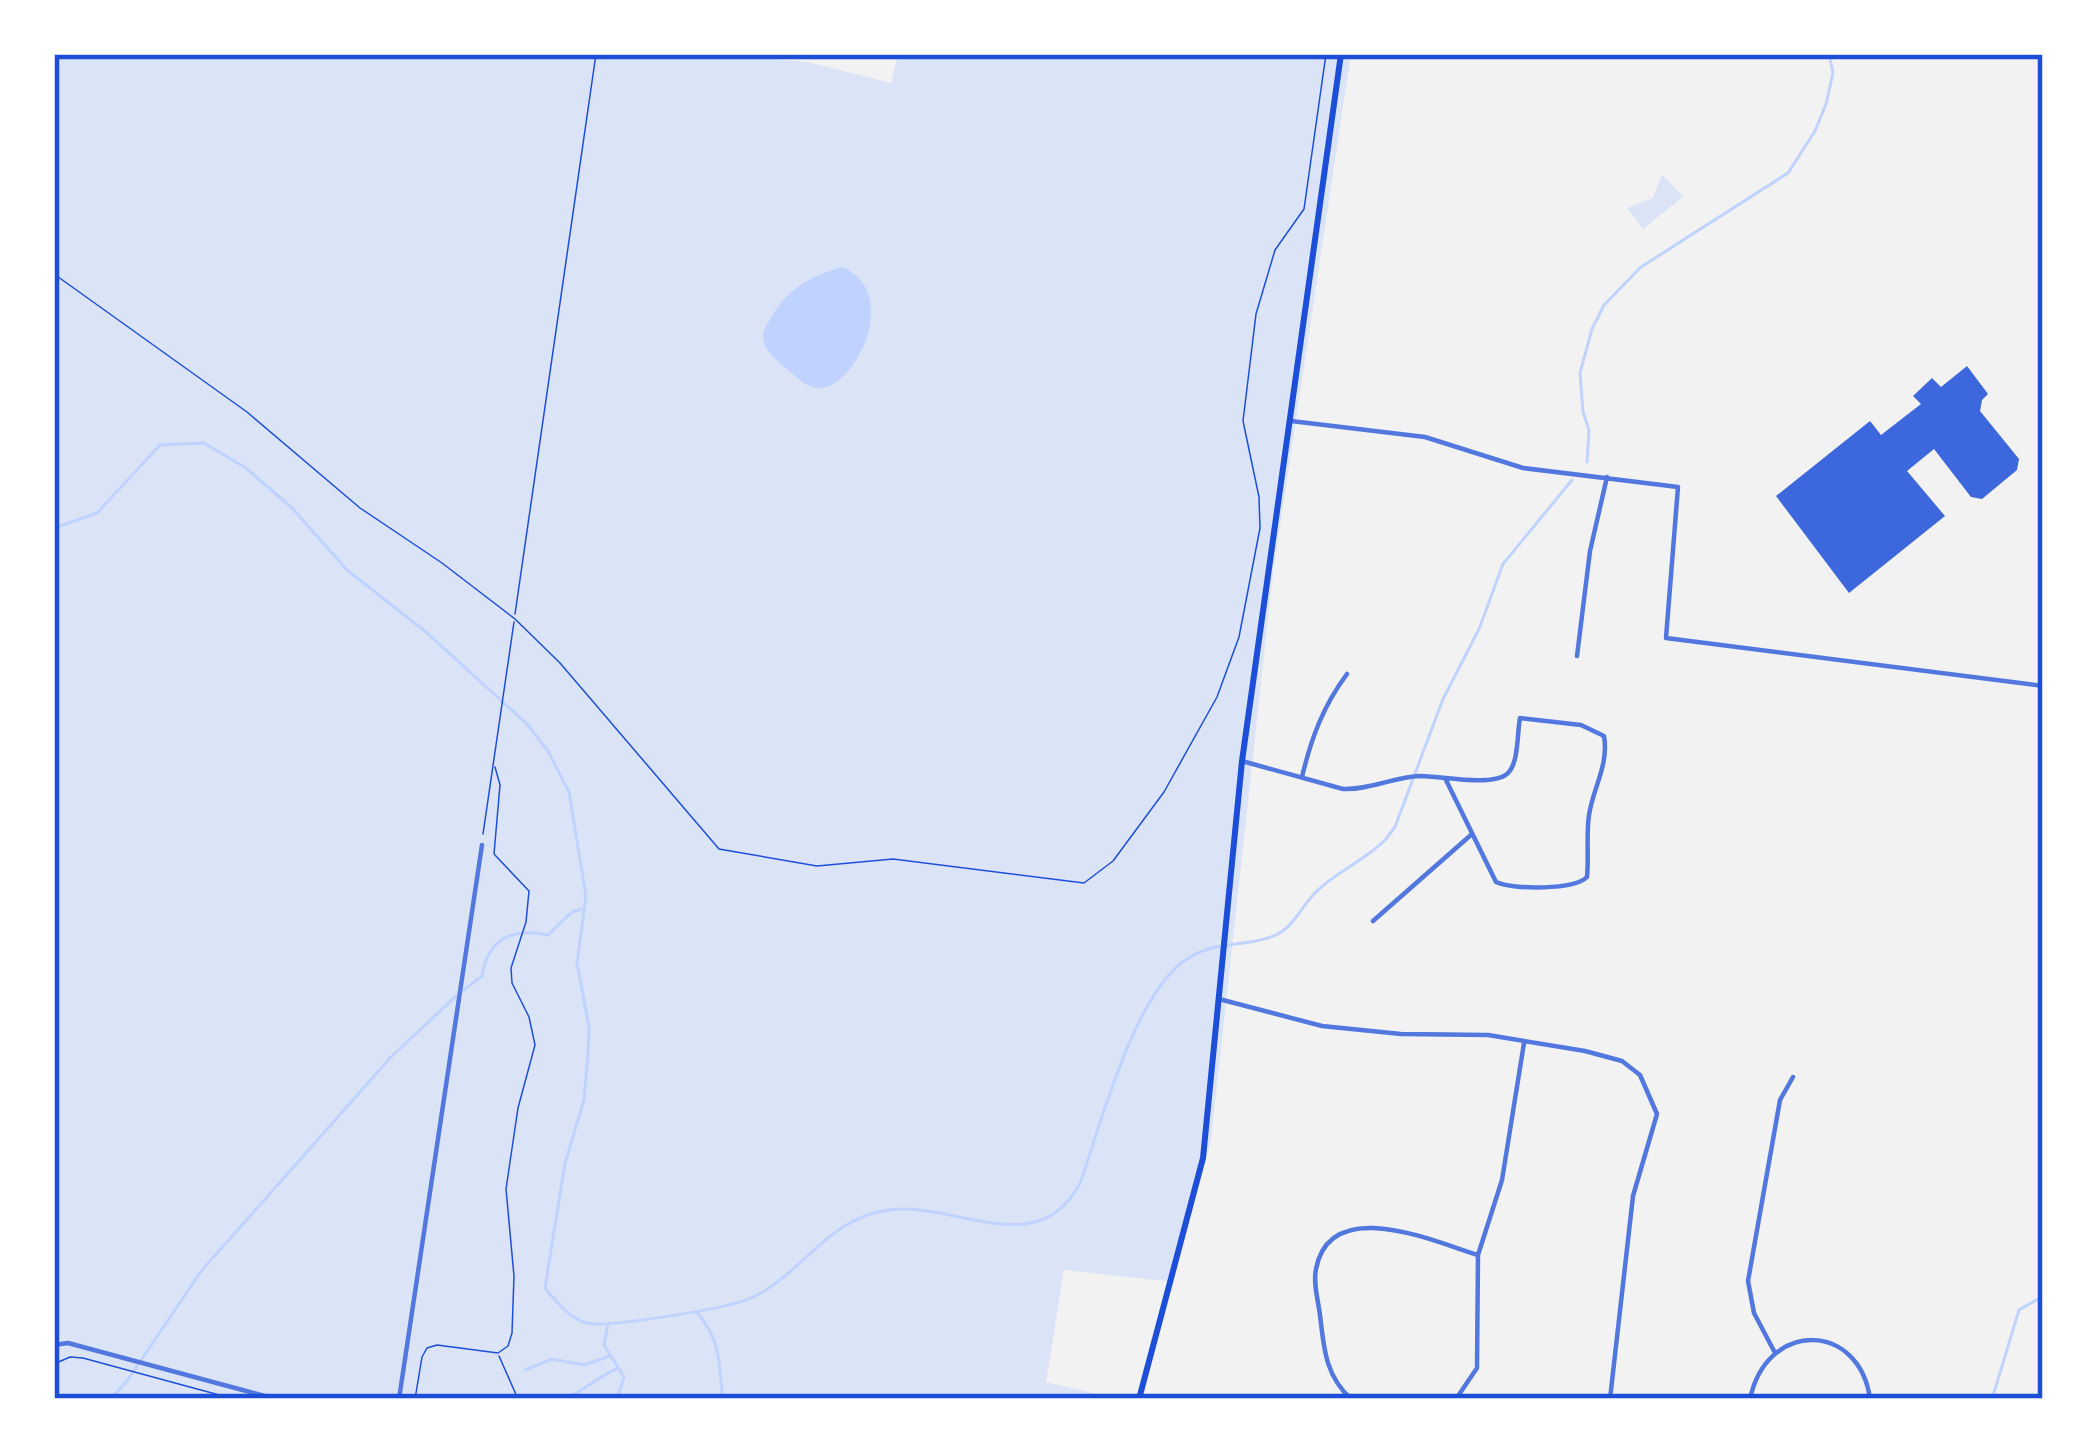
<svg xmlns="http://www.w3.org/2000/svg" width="2097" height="1453" viewBox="0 0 2097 1453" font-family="Barlow,sans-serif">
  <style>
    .green { fill: #dbe4f7 }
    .water { fill: #bfd3fe }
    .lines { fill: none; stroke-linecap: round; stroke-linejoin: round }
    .stream { stroke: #bfd3fe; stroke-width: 3 }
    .building { fill: #3d67dc }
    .path { stroke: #1d4ed8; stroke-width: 1.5 }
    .minor { stroke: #5277de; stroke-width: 4.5 }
    .secondary { stroke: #1d4ed8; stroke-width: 6 }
    .neatline { fill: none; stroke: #1d4ed8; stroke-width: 4.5 }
  </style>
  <rect width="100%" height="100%" fill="#f2f2f2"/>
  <path class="green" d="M 54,54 L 722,54 L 807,62 L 891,83 L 898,54 L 1351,54 L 1273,573 L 1211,1140 L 1173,1282 L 1064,1270 L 1046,1382 L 1118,1399 L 54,1399 Z
    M 1662,174 L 1683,197 L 1643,229 L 1627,208 L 1653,198 Z"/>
  <path class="water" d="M 842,267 C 903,291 855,392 817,388 C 807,387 800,380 793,374 C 783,366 764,352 763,338 C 762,332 766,327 769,321 C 787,289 806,278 842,267 Z"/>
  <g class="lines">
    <path class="stream" d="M 1587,462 L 1589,430 L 1583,412 L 1580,373 L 1592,329 L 1604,305 L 1641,267 L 1788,173 L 1815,131 L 1826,104 L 1833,73 L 1829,54
      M 54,528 L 97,513 L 160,445 L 204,443 L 246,468 L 292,508 L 347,570 L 426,632 L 527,724 L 548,751 L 569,792 L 586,896 L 577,963 L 589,1027 L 588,1054 L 584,1100 L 565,1163 L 545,1288 C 556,1301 570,1319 587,1323 C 608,1328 730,1308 751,1298 C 801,1276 826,1218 889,1210 C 956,1201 1040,1264 1081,1181 C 1101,1122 1133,1003 1180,964 C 1212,938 1244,949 1276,935 C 1293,927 1301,908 1313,895 C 1334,872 1365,861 1386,839 L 1395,827 L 1443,699 L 1479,629 L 1503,564 L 1572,480
      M 464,990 L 482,976 C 488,939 512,927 548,935 L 572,912 L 582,909
      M 697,1312 C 722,1343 718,1361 723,1399
      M 608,1324 L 604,1345 L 624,1377 L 617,1399
      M 525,1370 L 552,1359 L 584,1365 L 610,1356
      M 111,1399 L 127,1381 L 202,1270 L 391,1057 L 456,996
      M 564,1399 C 583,1392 597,1377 618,1368
      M 1992,1399 L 2019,1310 L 2043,1296"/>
  </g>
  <path class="building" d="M 1967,366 L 1988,394 L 1982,400 L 1980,411 L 2019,459 L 2017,470 L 1982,499 L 1971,497 L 1934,449 L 1907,471 L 1945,516 L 1849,593 L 1776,496 L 1870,421 L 1881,435 L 1921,404 L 1913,396 L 1932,378 L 1941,387 Z"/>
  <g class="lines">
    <path class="path" d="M 54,274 L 247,412 L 360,508 L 442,563 L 515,619 L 560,663 L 719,849 L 817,866 L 893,859 L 1084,883 L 1113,861 L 1164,792 L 1217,697 L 1239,637 L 1260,528 L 1259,497 L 1243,421 L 1256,314 L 1275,250 L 1304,209 L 1326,54
      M 515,614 L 596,54
      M 483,834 L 514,622
      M 499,1356 L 518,1399
      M 54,1364 L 70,1357 L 83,1358 L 234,1399
      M 415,1399 L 422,1357 L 427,1348 L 437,1345 L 498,1353 L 508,1346 L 512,1333 L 514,1276 L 506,1189 L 518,1108 L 535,1045 L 529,1017 L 512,983 L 511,968 L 526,922 L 529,891 L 494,854 L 500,785 L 495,767"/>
    <path class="minor" d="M 1734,55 L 1735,54
      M 1291,421 L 1425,437 L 1523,468 L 1678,487 L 1666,638 L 2043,686
      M 1577,656 L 1590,551 L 1607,477
      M 1242,761 L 1343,789 C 1370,790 1394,777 1420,776 C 1441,776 1491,787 1507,774 C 1519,764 1517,733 1520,718 L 1581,725 L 1604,736 C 1609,765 1593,788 1589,815 C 1586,835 1589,857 1587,877 C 1574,890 1514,890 1496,882 L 1445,778
      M 1302,777 C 1311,739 1323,706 1347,674
      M 1373,921 L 1472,834
      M 1219,999 L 1322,1026 L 1401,1034 L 1488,1035 L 1585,1051 L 1622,1061 L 1640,1075 L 1657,1114 L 1633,1196 L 1610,1399
      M 54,1345 L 68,1343 L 276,1399
      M 1774,1351 L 1754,1313 L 1748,1281 L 1780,1100 L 1793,1077
      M 399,1399 L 482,845
      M 1351,1399 C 1325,1375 1324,1348 1320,1315 C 1318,1300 1313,1283 1316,1269 C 1330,1194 1435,1242 1478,1255
      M 1456,1399 L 1477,1368 L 1478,1255 L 1502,1180 L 1524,1043
      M 1750,1399 C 1767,1319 1860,1322 1870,1399"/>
    <path class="secondary" d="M 1139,1399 L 1203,1158 L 1242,761 L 1341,54"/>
  </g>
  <rect width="2097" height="1453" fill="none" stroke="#ffffff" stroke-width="114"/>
  <rect x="57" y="57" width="1983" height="1339" class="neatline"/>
</svg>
